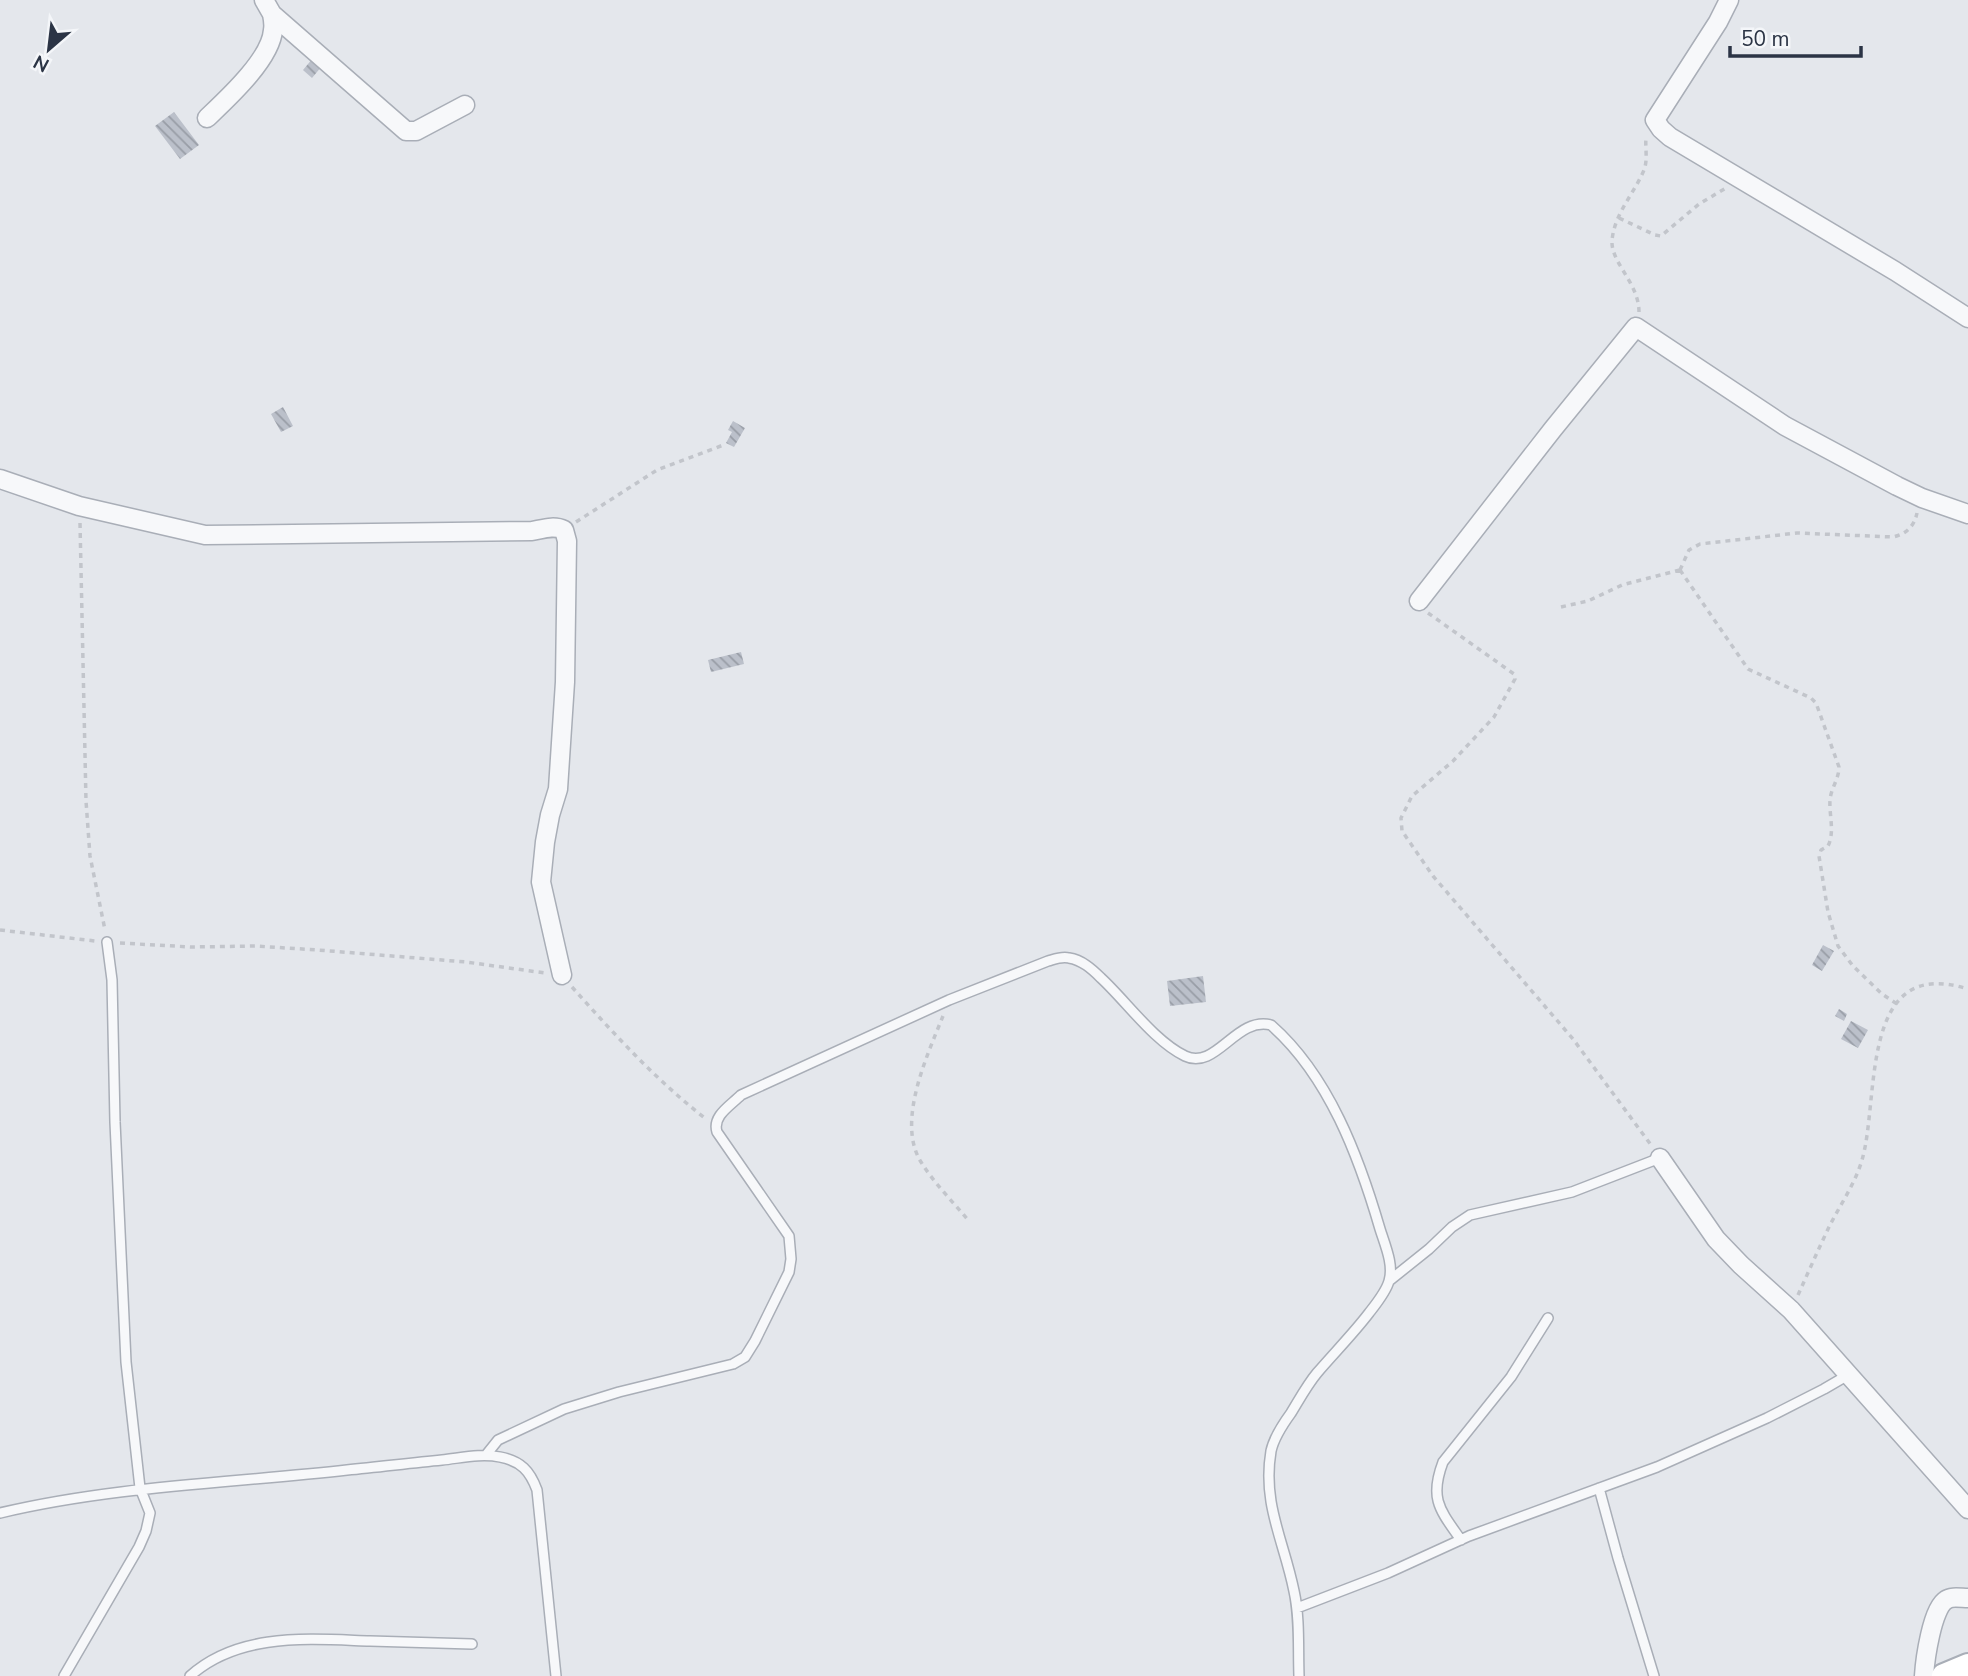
<svg xmlns="http://www.w3.org/2000/svg" width="1968" height="1676" viewBox="0 0 1968 1676" font-family="'Nunito Sans',sans-serif">
  <style>
    .building { fill: url(#building-back-hatch) }
    .lines { fill: none; stroke-linecap: round; stroke-linejoin: round }
    .lane-casing { stroke: #a9aeb7; stroke-width: 12 }
    .street-casing { stroke: #a9aeb7; stroke-width: 21 }
    .secondary-casing { stroke: #a9aeb7; stroke-width: 28 }
    .path { stroke: #c2c5cb; stroke-width: 3.5; stroke-dasharray: 5 5; stroke-linecap: butt }
    .lane { stroke: #f7f8fa; stroke-width: 9 }
    .street { stroke: #f7f8fa; stroke-width: 18 }
    .secondary { stroke: #fff; stroke-width: 24 }
  </style>
  <defs>
    <pattern id="building-back-hatch" width="6" height="6" patternUnits="userSpaceOnUse" patternTransform="scale(1.75)"><rect width="6" height="6" fill="#bbc0ca"/><path d="M-1 5l2 2M0 0l6 6M5-1l2 2" fill="none" stroke="#989da6"/></pattern>
  </defs>
  <rect width="100%" height="100%" fill="#e4e7ec"/>
  <path class="building" d="M 313,58 L 322,66 L 312,78 L 303,70 Z
    M 174,112 L 199,145 L 180,159 L 155,126 Z
    M 283,407 L 293,426 L 281,432 L 271,414 Z
    M 733,421 L 745,428 L 734,447 L 726,443 L 732,432 L 728,430 Z
    M 741,652 L 744,664 L 711,672 L 708,660 Z
    M 1823,945 L 1834,951 L 1822,971 L 1812,965 Z
    M 1203,976 L 1206,1002 L 1170,1006 L 1167,981 Z
    M 1839,1009 L 1847,1014 L 1844,1021 L 1835,1016 Z
    M 1851,1021 L 1868,1030 L 1858,1048 L 1841,1039 Z"/>
  <g class="lines">
    <defs>
      <path id="lane" d="M 1389,1281 L 1429,1249 L 1452,1227 L 1470,1215 L 1572,1192 L 1660,1158
        M 486,1455 L 498,1440 L 564,1409 L 619,1392 L 733,1364 L 745,1357 L 755,1341 L 789,1272 L 791,1259 L 789,1236 L 717,1132 C 712,1116 730,1106 741,1095 L 949,1000 L 1048,961 C 1055,959 1062,956 1069,958 C 1082,960 1092,969 1101,978 C 1126,1001 1154,1041 1185,1056 C 1216,1071 1236,1016 1271,1025 C 1329,1076 1359,1157 1380,1229 C 1385,1245 1394,1265 1389,1281 C 1386,1292 1376,1304 1369,1313 C 1353,1334 1334,1353 1317,1373 C 1307,1385 1299,1400 1291,1413 C 1283,1424 1274,1437 1271,1451 C 1262,1504 1284,1541 1294,1591 C 1300,1618 1298,1648 1299,1676
        M 1599,1488 L 1618,1558 L 1654,1676
        M 0,1513 C 114,1486 231,1483 347,1470 C 379,1467 410,1463 442,1460 C 461,1458 481,1453 500,1457 C 521,1461 530,1471 537,1490 L 556,1676
        M 1461,1540 C 1440,1510 1429,1499 1443,1462 L 1511,1377 L 1548,1318
        M 1297,1608 L 1388,1573 L 1469,1536 L 1657,1467 L 1767,1418 L 1824,1389 L 1848,1375
        M 64,1676 L 139,1547 L 146,1531 L 150,1513 L 140,1488 L 126,1362 L 115,1122 L 112,980 L 107,942
        M 190,1676 C 239,1632 309,1639 370,1641 C 404,1642 438,1643 472,1644"/>
      <path id="street" d="M 264,0 L 272,14 L 406,131 L 416,131 L 465,105
        M 1729,0 L 1718,22 L 1655,120 L 1661,129 L 1670,137 L 1895,271 L 1968,318
        M 207,118 C 227,99 271,59 273,30 C 274,25 273,19 272,14
        M 0,479 L 79,506 L 205,535 L 532,531 C 543,529 554,525 564,530 L 567,541 L 565,682 L 558,789 L 550,815 L 545,842 L 541,882 L 562,975
        M 1419,601 L 1553,429 L 1636,327 L 1785,426 L 1897,486 L 1922,498 L 1968,514
        M 1660,1158 L 1716,1239 L 1741,1265 L 1791,1310 L 1968,1509
        M 1924,1676 C 1925,1660 1932,1608 1946,1600 C 1951,1596 1961,1598 1968,1598"/>
      <path id="secondary" d="M 1944,1676 L 1968,1666"/>
    </defs>
    <use href="#lane" class="lane-casing"/>
    <use href="#street" class="street-casing"/>
    <use href="#secondary" class="secondary-casing"/>
    <path class="path" d="M 1619,218 L 1655,235 L 1661,236 L 1699,204 L 1726,188
      M 1639,312 C 1639,283 1611,263 1612,241 C 1614,214 1634,194 1644,170 C 1648,160 1645,148 1646,137
      M 576,522 L 657,470 L 726,444
      M 80,523 L 86,801 L 90,856 L 105,930
      M 1680,570 L 1748,669 L 1811,698 L 1816,703 L 1839,767 C 1839,779 1831,788 1830,800 C 1829,815 1835,832 1828,846 L 1821,850 L 1819,856 L 1828,912 L 1838,946 L 1853,966 L 1882,994 L 1897,1004
      M 1680,570 L 1689,550 L 1700,544 L 1797,533 L 1893,537 C 1906,534 1914,527 1917,513
      M 1561,607 L 1588,601 L 1622,585 L 1680,570
      M 1428,613 L 1514,674 L 1515,679 L 1494,717 L 1453,761 L 1412,796 L 1401,818 L 1402,831 L 1433,876 L 1573,1039 L 1651,1145
      M 0,930 L 95,941
      M 120,943 L 191,947 L 255,946 L 318,950 L 466,962 L 545,973
      M 572,987 C 614,1034 656,1080 706,1119
      M 943,1016 C 927,1056 896,1122 921,1162 C 934,1183 953,1202 969,1221
      M 1798,1295 C 1808,1273 1818,1250 1829,1227 C 1840,1205 1855,1184 1862,1160 C 1880,1099 1858,954 1968,989"/>
    <use href="#lane" class="lane"/>
    <use href="#street" class="street"/>
    <use href="#secondary" class="secondary"/>
  </g>
  <g transform="translate(49 49) rotate(208)" stroke="#f4f6f9" stroke-width="5" paint-order="stroke">
  <path d="M0-5L12 26L0 18L-12 26Z" fill="#2b3445"/>
  <text y="-10" font-size="19" font-weight="bold" text-anchor="middle" fill="#2b3445">N</text>
  </g>
  <path d="M1730 46v10h131v-10" fill="none" stroke="#2b3445" stroke-width="3.5"/>
  <text x="1741" y="46" font-size="21" fill="#2b3445" stroke="#f4f6f9" stroke-width="5" paint-order="stroke">50 m</text>
</svg>
